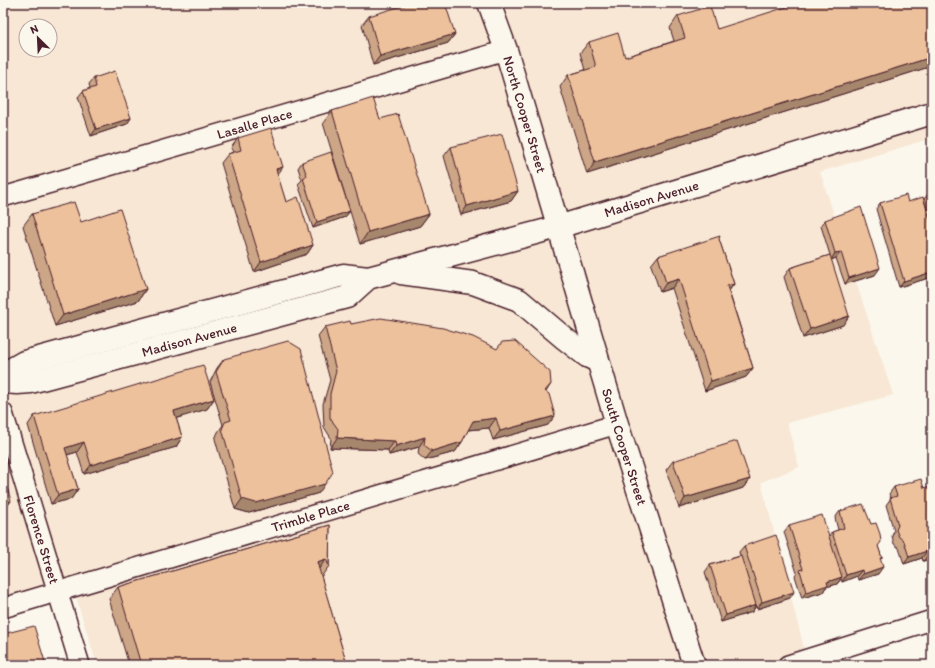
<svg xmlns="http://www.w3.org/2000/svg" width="935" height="668" viewBox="0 0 935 668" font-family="Itim,sans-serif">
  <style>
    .built { fill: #f7e7d4; fill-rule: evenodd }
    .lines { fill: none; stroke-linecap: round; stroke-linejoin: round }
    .street-casing { stroke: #4a1f2b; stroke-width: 22 }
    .secondary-casing { stroke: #4a1f2b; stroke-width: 25 }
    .street { stroke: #fbf7ec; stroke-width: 19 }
    .secondary { stroke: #fbf7ec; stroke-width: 22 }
    .wall { fill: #cca686; stroke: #4a1f2b }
    .shaded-wall { fill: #a6876d; stroke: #4a1f2b }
    .building { fill: #edc19c; stroke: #4a1f2b }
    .labels { text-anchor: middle; stroke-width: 3; stroke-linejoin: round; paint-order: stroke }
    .street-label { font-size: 14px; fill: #4a1f2b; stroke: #fbf7ec }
  </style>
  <rect width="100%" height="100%" fill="#fbf7ec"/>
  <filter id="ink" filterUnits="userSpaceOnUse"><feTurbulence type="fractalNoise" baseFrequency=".025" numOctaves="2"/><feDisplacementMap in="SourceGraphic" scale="8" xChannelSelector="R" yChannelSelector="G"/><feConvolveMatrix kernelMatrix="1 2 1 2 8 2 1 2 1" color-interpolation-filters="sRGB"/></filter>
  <g filter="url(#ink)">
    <path class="built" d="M 3,3 L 489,3 L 491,9 L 511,3 L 932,3 L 932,138 L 820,172 L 893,395 L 787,423 L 799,467 L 761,482 L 805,652 L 759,665 L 97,665 L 75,594 L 3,615 ZM 26,26 L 50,26 L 50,50 L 26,50 Z"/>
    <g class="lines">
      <defs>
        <g id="street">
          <path id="s1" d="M 3,197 L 506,50"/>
          <path id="s2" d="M 3,413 L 80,665"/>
          <path id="s3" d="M 3,608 L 617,424"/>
          <path d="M 788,665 L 932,620"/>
        </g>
        <g id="secondary">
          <path id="s4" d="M 489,3 L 506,50 L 617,424 L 694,665"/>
          <path d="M 401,273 L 473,283 L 519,300 L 564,338 L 587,356 L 598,361"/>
          <path d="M 3,374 L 24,362 L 343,275 L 368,278"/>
          <path id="s5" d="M 3,382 L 17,383 L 31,382 L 347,297 L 368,278 L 558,227 L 932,113"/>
        </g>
      </defs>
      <use href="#street" class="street-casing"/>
      <use href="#secondary" class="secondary-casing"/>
      <use href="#street" class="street"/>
      <use href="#secondary" class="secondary"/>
    </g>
    <path class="wall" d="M 932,3 L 932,66 L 587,174 L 560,87 L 568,75 L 585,70 L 580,53 L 589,42 L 625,57 L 674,41 L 670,28 L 678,16 L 717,29 Z
      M 369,16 L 455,34 L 448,43 L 373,65 L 362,25 Z
      M 94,78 L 131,118 L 127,124 L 91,136 L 78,97 L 83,91 L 90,88 L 89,84 Z
      M 332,111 L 380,119 L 429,214 L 420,226 L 360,244 L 323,123 Z
      M 238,138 L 277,175 L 286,202 L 313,245 L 307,254 L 254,272 L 221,163 L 228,154 L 233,152 L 231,148 Z
      M 451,147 L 518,191 L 511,201 L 461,215 L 444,156 Z
      M 302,162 L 350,211 L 345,217 L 313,228 L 298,184 L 302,180 L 298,168 Z
      M 932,192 L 932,225 L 924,199 L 929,193 Z
      M 908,202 L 932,226 L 932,277 L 899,287 L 876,209 L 880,203 Z
      M 32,214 L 146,289 L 138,301 L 55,326 L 23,226 Z
      M 825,220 L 875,275 L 845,284 L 836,258 L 831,260 L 843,325 L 803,338 L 784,277 L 790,268 L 830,255 L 821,226 Z
      M 719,239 L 734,284 L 729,291 L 753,368 L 746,377 L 705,391 L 672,288 L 660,292 L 651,265 L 658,256 Z
      M 351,324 L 551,384 L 546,392 L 548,425 L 493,440 L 489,428 L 468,430 L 462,442 L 455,452 L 425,460 L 418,454 L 419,447 L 389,455 L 388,450 L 330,448 L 331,438 L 324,427 L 323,404 L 330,380 L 318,336 L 325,327 Z
      M 224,359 L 319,493 L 249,513 L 235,509 L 215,439 L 218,432 L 223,425 L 210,382 L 217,368 Z
      M 214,399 L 207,409 L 176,418 L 182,437 L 176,447 L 84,474 L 77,452 L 67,455 L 78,489 L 71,499 L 51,504 L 28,425 L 34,416 Z
      M 673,461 L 750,479 L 743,488 L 679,508 L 666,470 Z
      M 894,487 L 924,488 L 932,492 L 932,559 L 923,561 L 922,558 L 904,564 L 899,548 L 894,544 L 892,536 L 894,531 L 886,505 L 891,498 L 889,494 Z
      M 840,511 L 878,546 L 882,558 L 880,560 L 878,574 L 858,580 L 857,576 L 842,582 L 841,579 L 837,584 L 826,587 L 823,592 L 802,598 L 795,576 L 797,573 L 784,532 L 789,525 L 829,536 L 832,532 L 838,530 L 835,518 Z
      M 330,525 L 329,566 L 321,577 L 347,665 L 129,665 L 109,599 L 118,587 Z
      M 744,546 L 790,598 L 757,609 L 756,606 L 752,612 L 721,622 L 705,572 L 710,565 L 740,556 L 739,552 Z"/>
    <path class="shaded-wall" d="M 455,34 L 448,43 L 373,65 L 380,56 Z
      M 932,57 L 932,66 L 587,174 L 595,162 Z
      M 131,118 L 127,124 L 91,136 L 96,129 Z
      M 283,167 L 276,177 L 276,169 Z
      M 518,191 L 511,201 L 461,215 L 467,206 Z
      M 350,211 L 345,217 L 313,228 L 317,222 Z
      M 429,214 L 420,226 L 360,244 L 368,232 Z
      M 313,245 L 307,254 L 254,272 L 261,262 Z
      M 841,252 L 836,258 L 831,260 L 835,253 Z
      M 880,268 L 875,275 L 845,284 L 849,278 Z
      M 932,272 L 932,277 L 899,287 L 904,281 Z
      M 679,279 L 672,288 L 660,292 L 666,283 Z
      M 734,284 L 727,293 L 727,286 Z
      M 146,289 L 138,301 L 55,326 L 63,315 Z
      M 849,316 L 843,325 L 803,338 L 810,329 Z
      M 753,368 L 746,377 L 705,391 L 711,381 Z
      M 214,399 L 207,409 L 168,421 L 174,411 Z
      M 555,416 L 548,425 L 493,440 L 500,431 Z
      M 496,418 L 489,428 L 466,430 L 473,421 Z
      M 182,437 L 176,447 L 84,474 L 91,465 Z
      M 425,437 L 419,447 L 389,455 L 396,446 Z
      M 337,438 L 395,441 L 388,450 L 330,448 Z
      M 84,442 L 77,452 L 59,457 L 65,448 Z
      M 462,442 L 455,452 L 425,460 L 432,451 Z
      M 750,479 L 743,488 L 679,508 L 685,498 Z
      M 325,484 L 319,493 L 249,513 L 235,509 L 242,499 Z
      M 78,489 L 71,499 L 51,504 L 58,495 Z
      M 11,501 L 3,512 L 3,503 Z
      M 927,551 L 922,558 L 904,564 L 909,557 Z
      M 932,554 L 932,559 L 923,561 L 928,555 Z
      M 326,559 L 318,570 L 317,562 Z
      M 883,567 L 878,574 L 858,580 L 863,574 Z
      M 862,570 L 857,576 L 842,582 L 846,575 Z
      M 842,577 L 837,584 L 826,587 L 823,592 L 802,598 L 806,592 L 827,582 Z
      M 794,592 L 790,598 L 757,609 L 762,602 Z
      M 756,605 L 752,612 L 721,622 L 726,615 Z"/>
    <path class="building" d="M 411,3 L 445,3 L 455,34 L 380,56 L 369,16 Z
      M 799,3 L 932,3 L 932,57 L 595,162 L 568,75 L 596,67 L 589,42 L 618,33 L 625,57 L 685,38 L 678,16 L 710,6 L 717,29 Z
      M 115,71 L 131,118 L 96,129 L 83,91 L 96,87 L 94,78 Z
      M 373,98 L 380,119 L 398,114 L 429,214 L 368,232 L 332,111 Z
      M 271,128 L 283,167 L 276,169 L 286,202 L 298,197 L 313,245 L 261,262 L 228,154 L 241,150 L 238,138 Z
      M 502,134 L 518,191 L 467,206 L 451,147 Z
      M 331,152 L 350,211 L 317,222 L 303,178 L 307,176 L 302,162 Z
      M 932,192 L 932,203 L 929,193 Z
      M 906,195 L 908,202 L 923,197 L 932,226 L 932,272 L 904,281 L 880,203 Z
      M 74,202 L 81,222 L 120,209 L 146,289 L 63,315 L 32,214 Z
      M 861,207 L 880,268 L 849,278 L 841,252 L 835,253 L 825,220 Z
      M 720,236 L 719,239 L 734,284 L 727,286 L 753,368 L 711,381 L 679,279 L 666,283 L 658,256 Z
      M 830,255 L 849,316 L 810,329 L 790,268 Z
      M 381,318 L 443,328 L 473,337 L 497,349 L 502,342 L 515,341 L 550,372 L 551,384 L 545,391 L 549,394 L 555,416 L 500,431 L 496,418 L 473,421 L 462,442 L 432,451 L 424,445 L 425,437 L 396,446 L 395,441 L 337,438 L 338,429 L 330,418 L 330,394 L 336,371 L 325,327 L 350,321 L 351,324 Z
      M 288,341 L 301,349 L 333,472 L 325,484 L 256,503 L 242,499 L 222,429 L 225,422 L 231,420 L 216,372 L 224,359 Z
      M 203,365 L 214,399 L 174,411 L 182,437 L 91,465 L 84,442 L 65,448 L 78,489 L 58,495 L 34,416 Z
      M 737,441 L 750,479 L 685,498 L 673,461 Z
      M 3,473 L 11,501 L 3,503 Z
      M 921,479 L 924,488 L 930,486 L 932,492 L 932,554 L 928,555 L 927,551 L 909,557 L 904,541 L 899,537 L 896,530 L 898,525 L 890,498 L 897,496 L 894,487 Z
      M 863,504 L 871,524 L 876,523 L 880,534 L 881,542 L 878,546 L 882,558 L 880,558 L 883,567 L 863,574 L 862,570 L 846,575 L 832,532 L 844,528 L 840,511 Z
      M 822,515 L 842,577 L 827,582 L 828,585 L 806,592 L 800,570 L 803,569 L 789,525 Z
      M 3,519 L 5,527 L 3,528 Z
      M 330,525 L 329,566 L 326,559 L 317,562 L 347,665 L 141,665 L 118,587 Z
      M 776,535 L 794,592 L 762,602 L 744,546 Z
      M 741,556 L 756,605 L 726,615 L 710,565 Z
      M 34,626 L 46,665 L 3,665 L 3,634 Z"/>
  </g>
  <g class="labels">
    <g class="street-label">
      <text dy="5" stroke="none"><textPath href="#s4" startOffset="117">North Cooper Street</textPath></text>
      <text dy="5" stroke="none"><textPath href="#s1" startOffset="262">Lasalle Place</textPath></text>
      <text dy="5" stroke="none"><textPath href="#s5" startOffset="678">Madison Avenue</textPath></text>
      <text dy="5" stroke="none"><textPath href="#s5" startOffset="192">Madison Avenue</textPath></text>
      <text dy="5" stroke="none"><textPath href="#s4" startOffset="464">South Cooper Street</textPath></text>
      <text dy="5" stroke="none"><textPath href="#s3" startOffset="321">Trimble Place</textPath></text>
      <text dy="5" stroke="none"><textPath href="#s2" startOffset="132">Florence Street</textPath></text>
    </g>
  </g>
  <rect width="935" height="668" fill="none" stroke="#fbf7ec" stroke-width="16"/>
  <rect x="8" y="8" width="919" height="652" fill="none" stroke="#4a1f2b" stroke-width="1.5" filter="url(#ink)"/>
  <g transform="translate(38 38) rotate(336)"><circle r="19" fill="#fbf7ec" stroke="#b4a19f"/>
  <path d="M0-3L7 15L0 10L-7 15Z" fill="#4a1f2b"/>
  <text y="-6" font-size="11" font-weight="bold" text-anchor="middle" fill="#4a1f2b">N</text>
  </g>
</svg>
